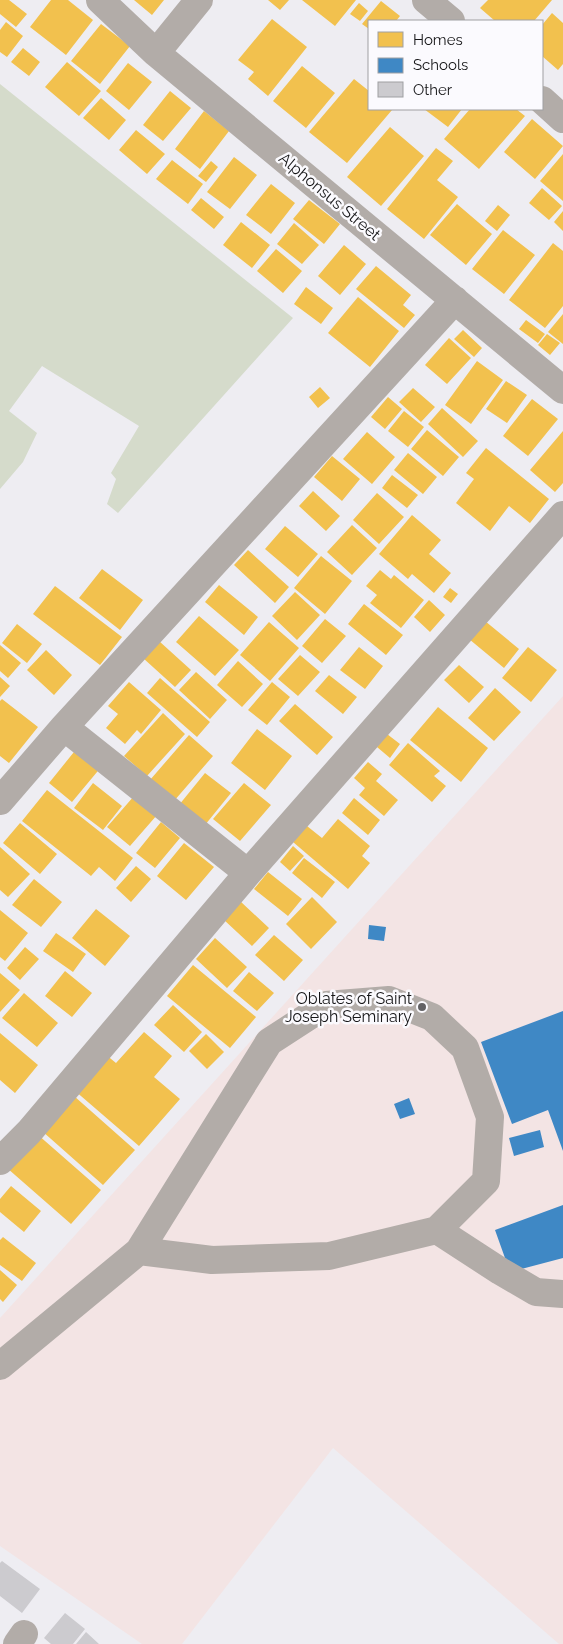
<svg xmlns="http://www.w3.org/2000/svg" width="563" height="1644" viewBox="0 0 563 1644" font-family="Raleway,sans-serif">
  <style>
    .education { fill: #f3e4e4 }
    .green { fill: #d5dbcb }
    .homes { fill: #f2c14e }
    .schools { fill: #3f88c5 }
    .building { fill: #cccbcf }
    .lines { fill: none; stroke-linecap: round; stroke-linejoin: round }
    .minor { stroke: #b2aca8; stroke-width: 28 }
    .poi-dot { fill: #626164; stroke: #fbfafe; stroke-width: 2 }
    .labels { text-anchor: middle; stroke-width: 5; stroke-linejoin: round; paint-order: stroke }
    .street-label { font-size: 16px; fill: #161618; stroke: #fbfafe }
    .poi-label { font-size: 16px; fill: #161618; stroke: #fbfafe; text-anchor: end }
  </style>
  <rect width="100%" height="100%" fill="#eeedf2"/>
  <path class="education" d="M 563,696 L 563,1644 L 559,1644 L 333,1448 L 182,1644 L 142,1644 L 0,1546 L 0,1318 Z"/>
  <path class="green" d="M 0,84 L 293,318 L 118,513 L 107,504 L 116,479 L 111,473 L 139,426 L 42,366 L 9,411 L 37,433 L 23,462 L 0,489 Z"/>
  <path class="homes" d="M 0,0 L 9,0 L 27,14 L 16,27 L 0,14 Z
    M 51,0 L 68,0 L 93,20 L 66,55 L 30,27 Z
    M 134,0 L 164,0 L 152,15 Z
    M 268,0 L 289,0 L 280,10 Z
    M 302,0 L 356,0 L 335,26 Z
    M 488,0 L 552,0 L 534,21 L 495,21 L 480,8 Z
    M 381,1 L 400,16 L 396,21 L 369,21 L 369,29 L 362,24 Z
    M 359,3 L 368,11 L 360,21 L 350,14 Z
    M 552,13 L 563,23 L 563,64 L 558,70 L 542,56 L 542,25 Z
    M 272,19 L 307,47 L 268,96 L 248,79 L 254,72 L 238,60 Z
    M 6,22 L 23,36 L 7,57 L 0,52 L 0,30 Z
    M 101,24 L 130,46 L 100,84 L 71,61 Z
    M 23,48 L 40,62 L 29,76 L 11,62 Z
    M 67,62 L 101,91 L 79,116 L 45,87 Z
    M 128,63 L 152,82 L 129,110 L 106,91 Z
    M 302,66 L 335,93 L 306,128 L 273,101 Z
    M 354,79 L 369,91 L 369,109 L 391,109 L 392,110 L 347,163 L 309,132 Z
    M 170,91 L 191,108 L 163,141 L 143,125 Z
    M 101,98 L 126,120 L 109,140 L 83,118 Z
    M 424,109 L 462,109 L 448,127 Z
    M 470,109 L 516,109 L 525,116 L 479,169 L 444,139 Z
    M 204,111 L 229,131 L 200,169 L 175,149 Z
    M 532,119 L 563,146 L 535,179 L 504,152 Z
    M 390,127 L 424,156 L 381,206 L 347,177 Z
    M 136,130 L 165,154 L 147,174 L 119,150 Z
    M 436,148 L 453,161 L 437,180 L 458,197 L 424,239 L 387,209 Z
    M 563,154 L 563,201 L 540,181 Z
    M 234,157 L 257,175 L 230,209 L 207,192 Z
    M 172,160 L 203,184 L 188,204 L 156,179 Z
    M 211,161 L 218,167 L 206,182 L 198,176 Z
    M 271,184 L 295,203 L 271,234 L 246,215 Z
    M 542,188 L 562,206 L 549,220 L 529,203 Z
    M 201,198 L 224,217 L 214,229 L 191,210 Z
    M 309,200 L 340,224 L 324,244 L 293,219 Z
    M 457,204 L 492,234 L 466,265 L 430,235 Z
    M 498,205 L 510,215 L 497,231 L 485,221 Z
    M 563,211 L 563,231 L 554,222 Z
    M 241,222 L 270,245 L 252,268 L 223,245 Z
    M 294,223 L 319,245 L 302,264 L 277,244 Z
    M 503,230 L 535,255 L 504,294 L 472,269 Z
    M 553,243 L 563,251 L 563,306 L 545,328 L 509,300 Z
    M 344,245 L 366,264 L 340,295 L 318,276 Z
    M 276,249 L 302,271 L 283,293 L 257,271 Z
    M 376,266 L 411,295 L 403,305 L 415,315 L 404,328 L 356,289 Z
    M 306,287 L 333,308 L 321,324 L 294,304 Z
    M 358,297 L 399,331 L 370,367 L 328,333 Z
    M 563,314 L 563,344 L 548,332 Z
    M 526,320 L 545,334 L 538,343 L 519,329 Z
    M 463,330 L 482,348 L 474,357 L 454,339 Z
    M 547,334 L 560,343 L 550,355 L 538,345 Z
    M 449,338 L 471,358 L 447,384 L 425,365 Z
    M 477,361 L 503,380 L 471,424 L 445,405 Z
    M 506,381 L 527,395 L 507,423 L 486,409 Z
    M 320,387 L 330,398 L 318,408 L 309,397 Z
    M 413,388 L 435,407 L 421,422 L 399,402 Z
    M 388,397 L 402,409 L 385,429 L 371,417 Z
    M 532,399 L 558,419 L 528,456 L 503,436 Z
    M 442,408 L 478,441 L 463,457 L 428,424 Z
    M 404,411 L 424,427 L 408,447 L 388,431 Z
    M 427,430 L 459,457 L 443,476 L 411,449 Z
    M 563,431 L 563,483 L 555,492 L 530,470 Z
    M 367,432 L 395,457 L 372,484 L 343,459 Z
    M 486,448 L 549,499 L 530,523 L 509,506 L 490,531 L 456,503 L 474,479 L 466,473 Z
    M 408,453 L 437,477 L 423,494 L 394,470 Z
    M 332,456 L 360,479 L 342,501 L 314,477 Z
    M 392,475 L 418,495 L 407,508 L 382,488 Z
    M 313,491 L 340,516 L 326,531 L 299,506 Z
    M 377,493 L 404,517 L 379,544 L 353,520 Z
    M 412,515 L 441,540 L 429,554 L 451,573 L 434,593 L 412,574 L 408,579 L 379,554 Z
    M 352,525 L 377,548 L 352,575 L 327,552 Z
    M 285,526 L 318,554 L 298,577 L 265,549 Z
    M 248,550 L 289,587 L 275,603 L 234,565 Z
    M 321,556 L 352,581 L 325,614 L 294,588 Z
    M 102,569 L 143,600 L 120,630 L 79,598 Z
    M 380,570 L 391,579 L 394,575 L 424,600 L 401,628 L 370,603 L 377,595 L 366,586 Z
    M 219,585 L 258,617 L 244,635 L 205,602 Z
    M 55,586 L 122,637 L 100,665 L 33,614 Z
    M 450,588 L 458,594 L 451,603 L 443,597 Z
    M 295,592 L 320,615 L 297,640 L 272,616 Z
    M 429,600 L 445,615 L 430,632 L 414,617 Z
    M 364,604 L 403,635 L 386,655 L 348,624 Z
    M 199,616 L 239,650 L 215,676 L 176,642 Z
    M 325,619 L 346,636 L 322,663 L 302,646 Z
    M 485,621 L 519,649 L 504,668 L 469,639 Z
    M 269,622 L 299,648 L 270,681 L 240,655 Z
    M 17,624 L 42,644 L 27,663 L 2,643 Z
    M 159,641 L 191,670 L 175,687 L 143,658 Z
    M 0,645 L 21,663 L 8,678 L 0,671 Z
    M 359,647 L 383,666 L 365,689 L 340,670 Z
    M 528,647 L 557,670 L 531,702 L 502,678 Z
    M 46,650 L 72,675 L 54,695 L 27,670 Z
    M 300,655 L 320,672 L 298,696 L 278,679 Z
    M 238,661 L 263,684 L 242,707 L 217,685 Z
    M 459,665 L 484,687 L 469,703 L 444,680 Z
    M 196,672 L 227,700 L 210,719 L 179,690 Z
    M 329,675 L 357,697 L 343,714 L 315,691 Z
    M 0,677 L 10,686 L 0,697 Z
    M 160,678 L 210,722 L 197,737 L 147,693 Z
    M 129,682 L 161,710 L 141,734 L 137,730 L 125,744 L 106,728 L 118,714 L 108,706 Z
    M 272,682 L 290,697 L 267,725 L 248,710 Z
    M 495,688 L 521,712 L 494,741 L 468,718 Z
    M 2,699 L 38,727 L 9,763 L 0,756 L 0,701 Z
    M 295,704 L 333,737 L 317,755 L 279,721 Z
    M 438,707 L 488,748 L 461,782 L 410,740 Z
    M 163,713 L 185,734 L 147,776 L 124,756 Z
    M 257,729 L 292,756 L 265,790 L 231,763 Z
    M 387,734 L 400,744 L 390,758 L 377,747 Z
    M 189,735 L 213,756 L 174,801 L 150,780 Z
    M 408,743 L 440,771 L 434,776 L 446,786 L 432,802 L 389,765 Z
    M 78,747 L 102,766 L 72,802 L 49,783 Z
    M 368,762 L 382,774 L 376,781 L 398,800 L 384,816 L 359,795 L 365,788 L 354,778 Z
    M 205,773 L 231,793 L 205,825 L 179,805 Z
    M 93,783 L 122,806 L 103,830 L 74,808 Z
    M 244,783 L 271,805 L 240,841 L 213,819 Z
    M 47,790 L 133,858 L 115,881 L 99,867 L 91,876 L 22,821 Z
    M 134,796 L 157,815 L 130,846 L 107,827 Z
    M 354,798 L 380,820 L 368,835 L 342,813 Z
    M 338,819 L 370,846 L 362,856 L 370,863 L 348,889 L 293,842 L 307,826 L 322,838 Z
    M 161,822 L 180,838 L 155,868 L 136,853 Z
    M 20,823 L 57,854 L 40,874 L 3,843 Z
    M 184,843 L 214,867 L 186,900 L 157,876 Z
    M 293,846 L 304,856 L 290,871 L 280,862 Z
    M 0,847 L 30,874 L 8,897 L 0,890 Z
    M 304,858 L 335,882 L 322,898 L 292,873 Z
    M 136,866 L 151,879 L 131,902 L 116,888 Z
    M 268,872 L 302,899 L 288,916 L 254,889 Z
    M 34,879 L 62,902 L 41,927 L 12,905 Z
    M 312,897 L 337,922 L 311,949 L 286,924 Z
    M 240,901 L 269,928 L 252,946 L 223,919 Z
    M 96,909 L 130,936 L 105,966 L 72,938 Z
    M 0,910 L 28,933 L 5,961 L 0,957 Z
    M 56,933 L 86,954 L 73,972 L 43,951 Z
    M 274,935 L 303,960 L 284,981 L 255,955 Z
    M 215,938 L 247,967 L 227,988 L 196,959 Z
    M 25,947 L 39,959 L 20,980 L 7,968 Z
    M 193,965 L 256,1017 L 230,1048 L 167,996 Z
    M 65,971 L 92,993 L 72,1017 L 45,996 Z
    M 249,972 L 274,993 L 257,1011 L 233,991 Z
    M 0,973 L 20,990 L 0,1012 Z
    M 24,993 L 58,1023 L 37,1047 L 2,1018 Z
    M 173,1005 L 202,1032 L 184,1052 L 154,1025 Z
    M 144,1032 L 172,1056 L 154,1077 L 180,1099 L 139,1146 L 74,1090 L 105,1054 L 116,1063 Z
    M 0,1033 L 38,1065 L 15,1093 L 0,1080 Z
    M 206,1034 L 224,1052 L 207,1069 L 189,1051 Z
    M 74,1096 L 135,1150 L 103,1185 L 42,1131 Z
    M 37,1134 L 101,1190 L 71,1224 L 7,1168 Z
    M 11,1186 L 41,1211 L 24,1232 L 0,1212 L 0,1199 Z
    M 3,1237 L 36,1263 L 22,1281 L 0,1265 L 0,1240 Z
    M 0,1270 L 17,1285 L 3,1302 L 0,1299 Z"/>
  <path class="schools" d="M 369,925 L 386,927 L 384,941 L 368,939 Z
    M 563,1011 L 563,1151 L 548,1110 L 512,1124 L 481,1042 Z
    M 409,1098 L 415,1114 L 400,1119 L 394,1104 Z
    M 540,1130 L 544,1147 L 514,1156 L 509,1138 Z
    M 563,1205 L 563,1258 L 510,1272 L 495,1230 Z"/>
  <path class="building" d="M 2,1561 L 40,1589 L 22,1613 L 0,1596 L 0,1563 Z
    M 65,1613 L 85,1629 L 73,1644 L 51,1644 L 44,1638 Z
    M 86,1632 L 99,1644 L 76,1644 Z"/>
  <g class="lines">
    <path class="minor" d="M 100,0 L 156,53 L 563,390
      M 426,0 L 451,21
      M 156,53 L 199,0
      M 542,100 L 563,119
      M 64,727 L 248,873
      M 0,801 L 64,727 L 455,300
      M 0,1161 L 29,1132 L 248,873 L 563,515
      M 437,1230 L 500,1271 L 536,1292 L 563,1294
      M 0,1366 L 139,1251 L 269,1042 L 326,1005 L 389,1000 L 432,1017 L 465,1048 L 490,1117 L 486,1181 L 437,1230 L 329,1256 L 212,1260 L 139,1251
      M 17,1644 L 24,1634"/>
  </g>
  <circle class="poi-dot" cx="422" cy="1007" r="5"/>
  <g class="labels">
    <g class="street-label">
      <text transform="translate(330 196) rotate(40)" y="6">Alphonsus Street</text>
    </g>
    <g class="poi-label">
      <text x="412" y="1004">Oblates of Saint<tspan x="412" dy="18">Joseph Seminary</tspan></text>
    </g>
  </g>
  <rect x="368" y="20" width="175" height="90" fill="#fbfafe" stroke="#9f9fa2"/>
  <rect x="378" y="32" width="25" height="15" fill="#f2c14e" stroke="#9f9fa2"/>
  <text x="413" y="45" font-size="15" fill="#161618">Homes</text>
  <rect x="378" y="58" width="25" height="15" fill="#3f88c5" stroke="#9f9fa2"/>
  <text x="413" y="70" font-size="15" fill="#161618">Schools</text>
  <rect x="378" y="82" width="25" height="15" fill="#cccbcf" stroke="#9f9fa2"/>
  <text x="413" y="95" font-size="15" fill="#161618">Other</text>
</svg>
